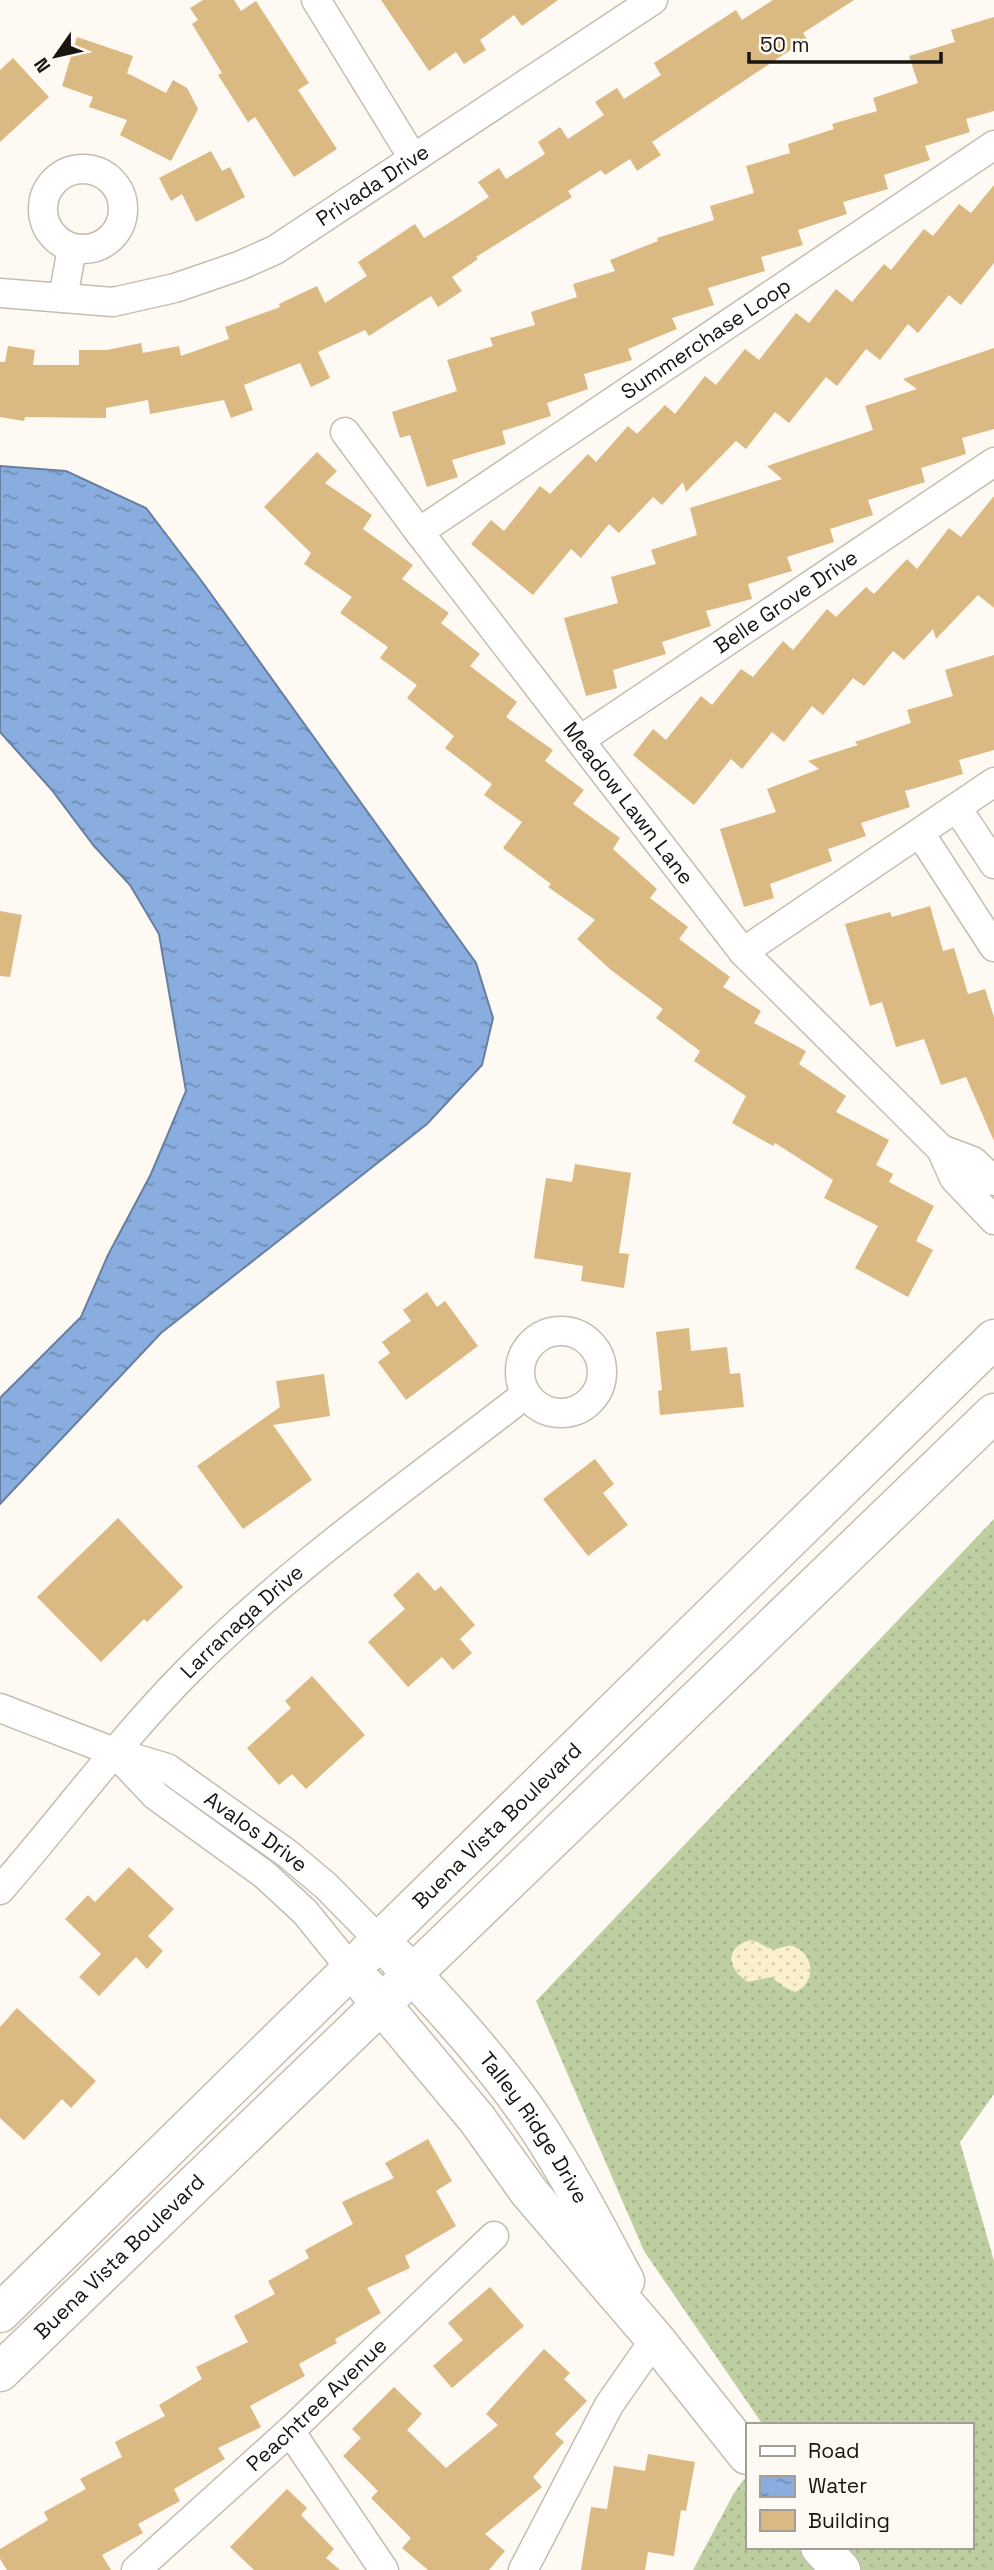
<svg xmlns="http://www.w3.org/2000/svg" width="994" height="2570" viewBox="0 0 994 2570" font-family="'Space Grotesk',sans-serif">
  <style>
    .grass { fill: url(#grass-dots) }
    .sand { fill: url(#sand-dots) }
    .water { fill: url(#water-ripples); stroke: #677fa0; stroke-width: 2 }
    .building { fill: #dbb982 }
    .lines { fill: none; stroke-linecap: round; stroke-linejoin: round }
    .street-casing { stroke: #c5bdb1; stroke-width: 31 }
    .secondary-casing { stroke: #c5bdb1; stroke-width: 41 }
    .street { stroke: #fff; stroke-width: 28 }
    .secondary { stroke: #fff; stroke-width: 38 }
    .labels { text-anchor: middle; stroke-width: 5; stroke-linejoin: round; paint-order: stroke }
    .street-label { font-size: 21px; fill: #181510; stroke: #fef9f2 }
  </style>
  <defs>
    <pattern id="grass-dots" width="8" height="8" patternUnits="userSpaceOnUse" patternTransform="scale(1.75)"><rect width="8" height="8" fill="#bdcfa1"/><path d="M2 2h.1M6 6h.1" fill="none" stroke="#a2b18a" stroke-width="1.8" stroke-linecap="round"/></pattern>
    <pattern id="sand-dots" width="8" height="8" patternUnits="userSpaceOnUse" patternTransform="scale(1.75)"><rect width="8" height="8" fill="#faf0cb"/><path d="M2 2h.1M6 6h.1" fill="none" stroke="#d6cdad" stroke-width="1.8" stroke-linecap="round"/></pattern>
    <pattern id="water-ripples" width="26" height="14" patternUnits="userSpaceOnUse" patternTransform="scale(1.75)"><rect width="26" height="14" fill="#89adde"/><path d="M2 4q2-2 4 0t4 0M15 11q2-2 4 0t4 0" fill="none" stroke="#6f8cb3"/></pattern>
  </defs>
  <rect width="100%" height="100%" fill="#fef9f2"/>
  <path class="grass" d="M 994,1519 L 994,2094 L 960,2142 L 994,2261 L 994,2570 L 693,2570 L 734,2493 L 747,2475 L 747,2547 L 971,2547 L 971,2425 L 763,2425 L 644,2251 L 536,2001 Z"/>
  <path class="sand" d="M 750,1940 C 759,1940 766,1950 775,1949 C 783,1948 789,1943 797,1948 C 816,1958 814,1985 795,1992 L 784,1987 L 771,1977 L 748,1982 C 727,1969 724,1948 750,1940 Z"/>
  <path class="water" d="M 0,466 L 66,471 L 146,508 L 203,583 L 476,963 L 493,1018 L 482,1065 L 427,1124 L 161,1333 L 0,1504 L 0,1398 L 81,1317 L 108,1255 L 151,1174 L 186,1091 L 159,934 L 130,885 L 94,846 L 51,789 L 0,732 Z"/>
  <path class="building" d="M 203,0 L 234,0 L 241,11 L 256,1 L 309,83 L 298,90 L 337,149 L 294,177 L 255,117 L 248,122 L 218,75 L 222,73 L 192,24 L 198,20 L 190,8 Z
    M 381,0 L 558,0 L 522,26 L 514,15 L 480,40 L 486,50 L 464,64 L 456,52 L 429,71 Z
    M 773,0 L 854,0 L 803,33 L 807,39 L 652,142 L 661,155 L 637,171 L 630,159 L 605,175 L 601,170 L 568,191 L 572,197 L 476,257 L 478,259 L 452,277 L 462,291 L 438,307 L 431,296 L 369,336 L 365,330 L 318,352 L 330,378 L 311,387 L 300,363 L 244,385 L 253,410 L 231,418 L 224,400 L 150,414 L 148,400 L 106,408 L 106,418 L 25,417 L 24,421 L 0,417 L 0,362 L 5,362 L 8,346 L 35,350 L 33,365 L 79,365 L 79,350 L 107,350 L 141,343 L 143,353 L 179,346 L 181,356 L 229,339 L 225,327 L 280,307 L 279,304 L 317,286 L 325,303 L 367,276 L 358,262 L 415,224 L 424,238 L 452,221 L 489,197 L 478,182 L 499,168 L 506,179 L 545,154 L 538,142 L 560,127 L 568,139 L 604,115 L 595,102 L 617,88 L 624,99 L 661,75 L 654,63 L 736,10 L 742,20 Z
    M 994,17 L 994,111 L 966,119 L 970,132 L 925,146 L 930,160 L 884,175 L 888,189 L 843,202 L 847,214 L 798,230 L 803,245 L 761,257 L 765,271 L 708,288 L 714,305 L 672,318 L 677,329 L 628,349 L 632,360 L 584,374 L 588,389 L 547,403 L 551,416 L 502,431 L 506,444 L 452,460 L 458,477 L 427,487 L 410,435 L 400,438 L 392,412 L 457,391 L 447,360 L 493,346 L 490,338 L 535,325 L 531,312 L 577,297 L 573,284 L 615,271 L 610,260 L 658,241 L 657,238 L 714,220 L 710,206 L 754,193 L 746,166 L 790,153 L 788,144 L 834,129 L 832,124 L 877,111 L 873,98 L 918,83 L 909,56 L 955,42 L 951,30 Z
    M 77,37 L 133,56 L 127,73 L 166,93 L 173,80 L 187,88 L 198,109 L 171,161 L 120,135 L 127,120 L 89,107 L 93,97 L 62,86 Z
    M 13,58 L 49,97 L 0,142 L 0,70 Z
    M 211,151 L 222,171 L 230,167 L 245,197 L 196,222 L 182,194 L 171,201 L 159,178 Z
    M 994,185 L 994,263 L 961,305 L 949,295 L 918,333 L 908,324 L 880,360 L 866,349 L 837,386 L 826,377 L 789,423 L 775,412 L 746,449 L 736,441 L 686,492 L 683,482 L 662,505 L 653,497 L 619,533 L 609,524 L 581,558 L 571,549 L 533,595 L 471,544 L 491,520 L 504,531 L 540,486 L 550,494 L 588,454 L 596,462 L 628,426 L 637,434 L 665,405 L 675,414 L 705,376 L 716,385 L 745,349 L 759,360 L 796,313 L 809,323 L 836,289 L 852,302 L 884,264 L 891,270 L 924,229 L 933,236 L 959,204 L 971,213 Z
    M 994,348 L 994,429 L 962,438 L 966,454 L 921,468 L 925,482 L 868,500 L 873,515 L 830,529 L 834,542 L 787,557 L 792,571 L 748,584 L 752,599 L 706,611 L 711,626 L 662,642 L 666,654 L 613,670 L 617,688 L 586,696 L 564,618 L 618,603 L 611,577 L 656,564 L 651,550 L 697,535 L 690,508 L 782,479 L 767,466 L 873,430 L 865,406 L 917,389 L 903,379 Z
    M 317,452 L 337,471 L 325,483 L 372,515 L 363,529 L 413,565 L 402,579 L 449,613 L 441,623 L 480,654 L 470,666 L 517,702 L 506,717 L 553,750 L 545,761 L 584,790 L 573,804 L 620,838 L 613,849 L 657,889 L 650,898 L 688,927 L 679,939 L 730,977 L 723,987 L 761,1011 L 754,1023 L 806,1051 L 799,1064 L 846,1096 L 836,1112 L 889,1140 L 876,1165 L 893,1174 L 889,1182 L 934,1206 L 916,1241 L 933,1250 L 908,1297 L 855,1268 L 878,1226 L 824,1198 L 833,1180 L 775,1143 L 773,1146 L 732,1123 L 746,1096 L 694,1061 L 700,1051 L 656,1018 L 663,1009 L 611,970 L 577,939 L 595,920 L 548,887 L 551,884 L 503,848 L 522,822 L 484,795 L 492,784 L 445,748 L 454,736 L 407,698 L 417,685 L 380,658 L 388,647 L 340,613 L 352,597 L 304,564 L 311,553 L 264,507 Z
    M 994,496 L 994,608 L 978,595 L 936,639 L 933,629 L 904,660 L 893,651 L 864,686 L 853,678 L 823,715 L 812,706 L 784,742 L 772,732 L 742,769 L 731,759 L 694,805 L 633,755 L 653,729 L 666,740 L 701,696 L 712,705 L 741,669 L 753,677 L 783,641 L 793,650 L 827,609 L 836,617 L 866,587 L 874,594 L 907,559 L 917,569 L 949,528 L 961,537 Z
    M 994,655 L 994,750 L 959,760 L 963,774 L 905,791 L 910,807 L 861,823 L 866,836 L 828,849 L 832,861 L 770,884 L 774,898 L 744,907 L 720,829 L 776,812 L 767,789 L 819,769 L 808,761 L 858,745 L 855,742 L 911,723 L 907,710 L 953,696 L 945,670 Z
    M 930,906 L 943,951 L 954,948 L 968,994 L 985,989 L 994,1017 L 994,1141 L 966,1077 L 941,1085 L 924,1039 L 896,1047 L 882,1002 L 870,1006 L 845,924 L 890,912 L 892,917 Z
    M 0,911 L 22,915 L 10,977 L 0,976 Z
    M 575,1164 L 631,1173 L 619,1253 L 629,1254 L 624,1288 L 581,1281 L 583,1266 L 534,1258 L 546,1178 L 572,1182 Z
    M 427,1292 L 437,1307 L 445,1301 L 478,1346 L 406,1400 L 378,1362 L 390,1353 L 382,1342 L 411,1321 L 403,1310 Z
    M 689,1328 L 691,1351 L 727,1347 L 730,1374 L 740,1373 L 744,1407 L 660,1415 L 658,1391 L 662,1390 L 656,1332 Z
    M 324,1374 L 330,1416 L 273,1425 L 312,1480 L 243,1529 L 197,1466 L 280,1407 L 276,1381 Z
    M 595,1459 L 614,1484 L 603,1493 L 628,1525 L 588,1556 L 543,1499 Z
    M 118,1518 L 183,1587 L 147,1622 L 144,1619 L 101,1662 L 37,1597 Z
    M 418,1572 L 435,1591 L 441,1586 L 475,1625 L 460,1639 L 472,1653 L 453,1670 L 442,1657 L 408,1687 L 368,1642 L 405,1609 L 393,1595 Z
    M 312,1676 L 365,1735 L 306,1789 L 292,1774 L 279,1785 L 247,1748 L 291,1708 L 285,1701 Z
    M 129,1867 L 174,1909 L 148,1936 L 163,1951 L 147,1969 L 136,1957 L 99,1996 L 79,1977 L 101,1954 L 65,1919 L 88,1895 L 95,1902 Z
    M 17,2008 L 96,2081 L 71,2108 L 62,2099 L 24,2140 L 0,2118 L 0,2027 Z
    M 428,2139 L 452,2181 L 436,2191 L 456,2226 L 405,2256 L 410,2268 L 367,2288 L 381,2313 L 335,2339 L 337,2343 L 299,2364 L 305,2376 L 250,2406 L 261,2427 L 218,2448 L 225,2459 L 174,2489 L 180,2501 L 138,2524 L 143,2533 L 102,2555 L 111,2570 L 7,2570 L 0,2559 L 0,2549 L 48,2520 L 44,2512 L 86,2489 L 80,2479 L 122,2457 L 115,2442 L 165,2416 L 159,2405 L 202,2379 L 196,2367 L 248,2342 L 234,2316 L 275,2294 L 268,2281 L 309,2258 L 305,2250 L 353,2224 L 342,2202 L 394,2178 L 385,2163 Z
    M 490,2287 L 524,2326 L 452,2388 L 433,2366 L 463,2340 L 448,2323 Z
    M 544,2349 L 570,2373 L 564,2379 L 587,2401 L 555,2434 L 564,2442 L 533,2477 L 542,2487 L 485,2534 L 505,2551 L 489,2570 L 428,2570 L 402,2548 L 411,2538 L 371,2498 L 378,2491 L 343,2456 L 361,2438 L 352,2429 L 394,2387 L 422,2414 L 407,2430 L 446,2468 L 498,2425 L 486,2414 Z
    M 648,2454 L 695,2462 L 686,2511 L 681,2510 L 674,2556 L 648,2552 L 645,2570 L 581,2570 L 591,2507 L 607,2509 L 614,2466 L 645,2471 Z
    M 287,2489 L 307,2508 L 301,2515 L 334,2549 L 326,2558 L 340,2570 L 254,2570 L 230,2547 Z"/>
  <g class="lines">
    <defs>
      <g id="street">
        <path d="M 316,0 L 413,158"/>
        <circle cx="83" cy="209" r="40"/>
        <path id="s1" d="M 0,293 L 113,302 L 175,288 L 239,266 L 275,250 L 653,0"/>
        <path d="M 63,298 L 72,248"/>
        <path id="s2" d="M 345,432 L 419,532 L 743,952 L 941,1149 L 954,1178 L 994,1220"/>
        <path id="s3" d="M 419,532 L 994,145"/>
        <path id="s4" d="M 580,740 L 994,462"/>
        <path d="M 957,808 L 994,864"/>
        <path d="M 920,833 L 994,947"/>
        <path d="M 743,952 L 994,782"/>
        <path d="M 941,1149 L 973,1161 L 994,1181"/>
        <circle cx="561" cy="1372" r="41"/>
        <path id="s5" d="M 0,1708 L 114,1752 L 167,1768 L 288,1854 L 326,1886 L 380,1941"/>
        <path d="M 116,1754 L 156,1796 L 265,1875 L 305,1912 L 351,1969"/>
        <path id="s6" d="M 0,1890 C 63,1818 119,1741 186,1673 C 289,1568 411,1484 526,1394"/>
        <path d="M 290,2431 L 384,2570"/>
        <path id="s7" d="M 136,2570 L 290,2431 L 494,2236"/>
        <path d="M 523,2570 L 609,2405 L 655,2339"/>
      </g>
      <g id="secondary">
        <path id="s8" d="M 396,1957 C 445,2009 497,2066 537,2126 C 570,2176 597,2229 625,2281"/>
        <path d="M 366,1986 L 477,2119 L 529,2192 L 655,2339 L 747,2455"/>
        <path id="s9" d="M 0,2313 L 994,1339"/>
        <path id="s10" d="M 0,2372 L 994,1413"/>
        <path d="M 820,2547 L 841,2570"/>
      </g>
    </defs>
    <use href="#street" class="street-casing"/>
    <use href="#secondary" class="secondary-casing"/>
    <use href="#street" class="street"/>
    <use href="#secondary" class="secondary"/>
  </g>
  <g class="labels">
    <g class="street-label">
      <text dy="7" stroke="none"><textPath href="#s1" startOffset="401">Privada Drive</textPath></text>
      <text dy="7" stroke="none"><textPath href="#s3" startOffset="346">Summerchase Loop</textPath></text>
      <text dy="7" stroke="none"><textPath href="#s4" startOffset="248">Belle Grove Drive</textPath></text>
      <text dy="7" stroke="none"><textPath href="#s2" startOffset="467">Meadow Lawn Lane</textPath></text>
      <text dy="7" stroke="none"><textPath href="#s6" startOffset="362">Larranaga Drive</textPath></text>
      <text dy="7" stroke="none"><textPath href="#s9" startOffset="696">Buena Vista Boulevard</textPath></text>
      <text dy="7" stroke="none"><textPath href="#s5" startOffset="287">Avalos Drive</textPath></text>
      <text dy="7" stroke="none"><textPath href="#s8" startOffset="220">Talley Ridge Drive</textPath></text>
      <text dy="7" stroke="none"><textPath href="#s10" startOffset="166">Buena Vista Boulevard</textPath></text>
      <text dy="7" stroke="none"><textPath href="#s7" startOffset="245">Peachtree Avenue</textPath></text>
    </g>
  </g>
  <rect x="746" y="2423" width="228" height="126" fill="#fef9f2" stroke="#a29e98" stroke-width="2"/>
  <rect x="760" y="2446" width="35" height="10" fill="#ffffff" stroke="#a29e98" stroke-width="2"/>
  <text x="808" y="2458" font-size="21" fill="#181510">Road</text>
  <rect x="760" y="2476" width="35" height="21" fill="url(#water-ripples)" stroke="#a29e98" stroke-width="2"/>
  <text x="808" y="2493" font-size="21" fill="#181510">Water</text>
  <rect x="760" y="2510" width="35" height="21" fill="#dbb982" stroke="#a29e98" stroke-width="2"/>
  <text x="808" y="2528" font-size="21" fill="#181510">Building</text>
  <g transform="translate(56 56) rotate(236)" stroke="#fef9f2" stroke-width="5" paint-order="stroke">
  <path d="M0-5L12 26L0 18L-12 26Z" fill="#181510"/>
  <text y="-10" font-size="19" font-weight="bold" text-anchor="middle" fill="#181510">N</text>
  </g>
  <path d="M749 52v10h192v-10" fill="none" stroke="#181510" stroke-width="3.5"/>
  <text x="760" y="52" font-size="21" fill="#181510" stroke="#fef9f2" stroke-width="5" paint-order="stroke">50 m</text>
</svg>
